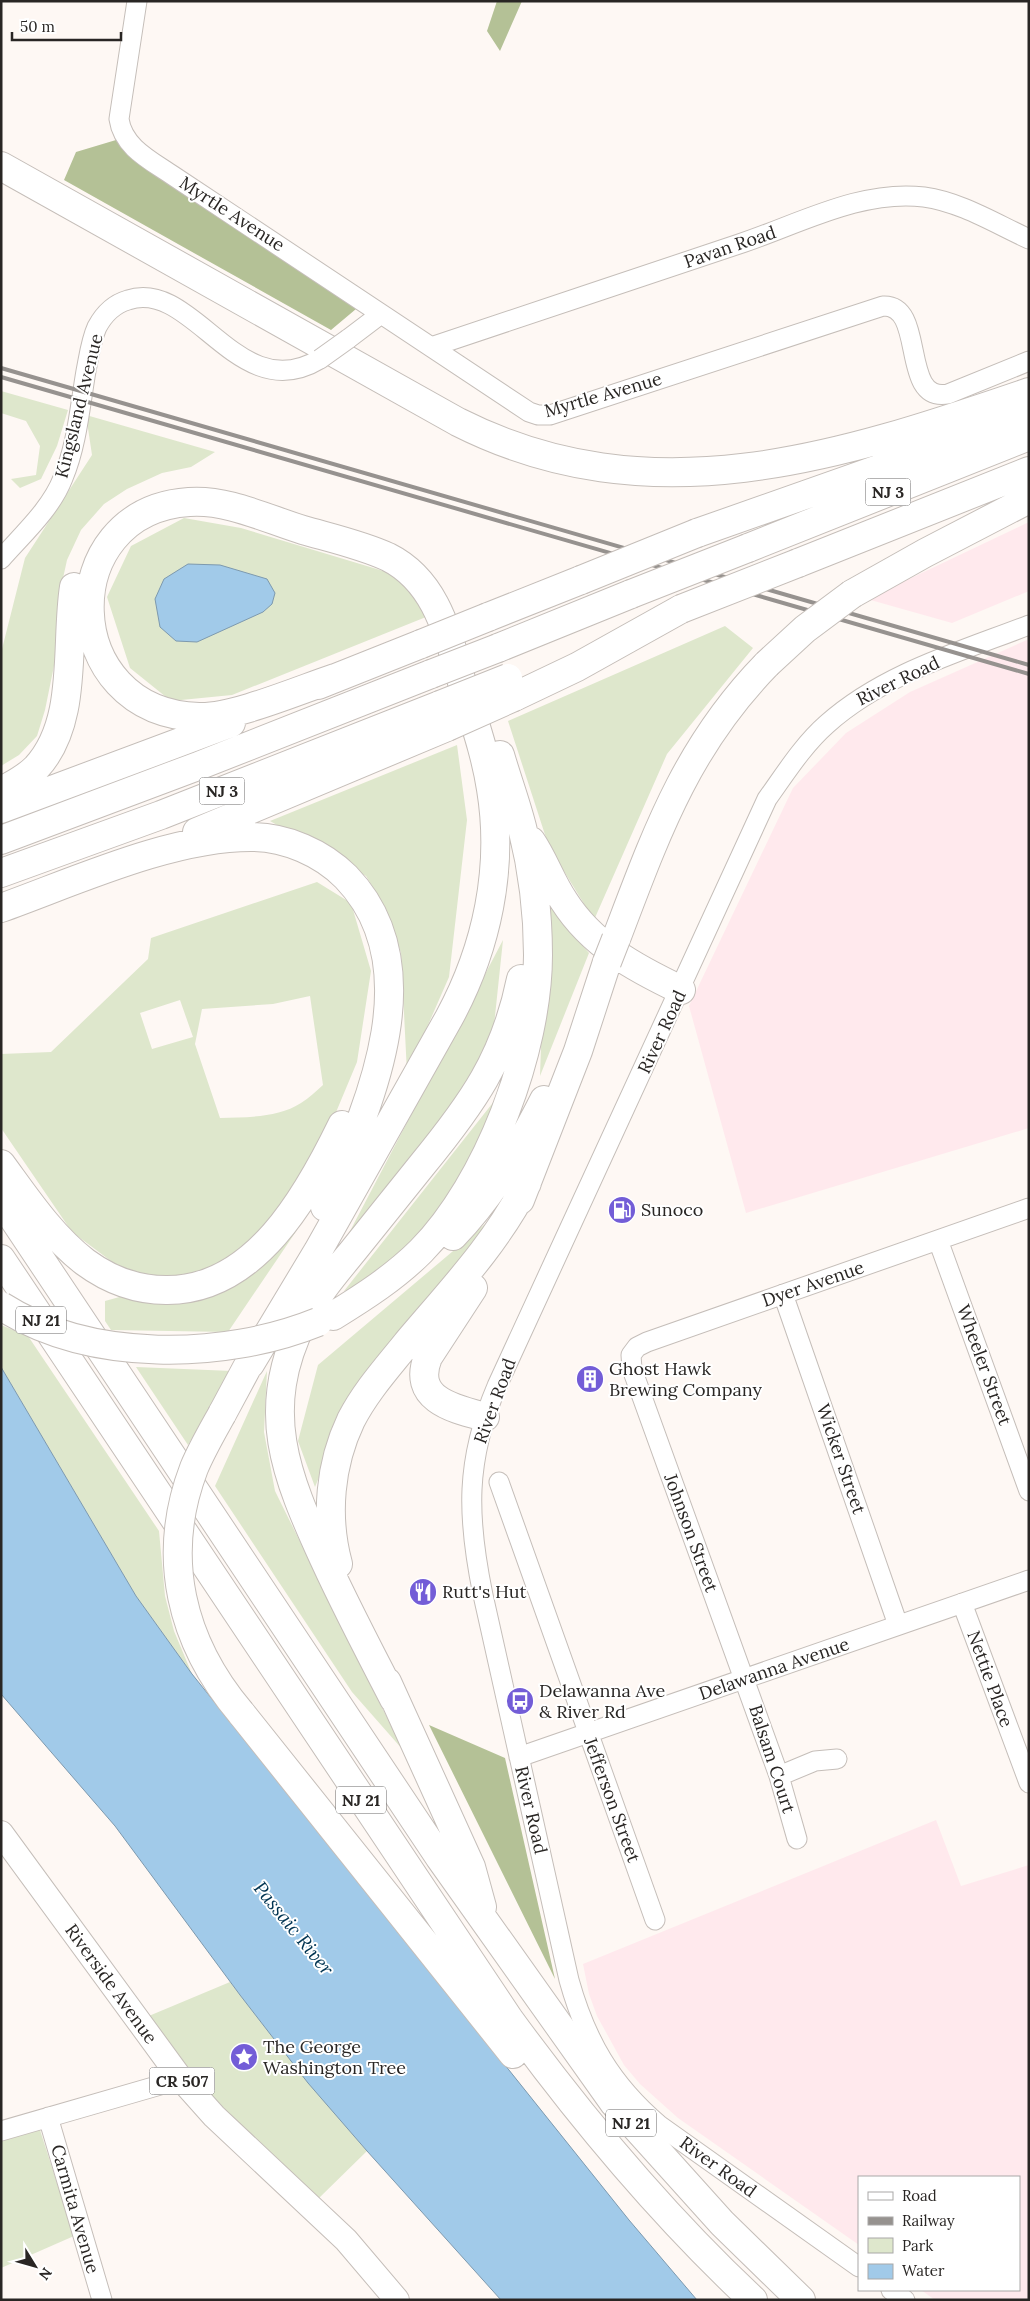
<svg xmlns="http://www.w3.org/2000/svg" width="1030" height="2301" viewBox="0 0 1030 2301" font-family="Lora,serif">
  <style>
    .industrial { fill: #ffe9ed }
    .green { fill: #dee7cc; fill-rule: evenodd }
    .forest { fill: #b4c196 }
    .water { fill: #a1cae9; stroke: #7d99ae }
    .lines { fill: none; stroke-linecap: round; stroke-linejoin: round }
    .minor-casing { stroke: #c5beb9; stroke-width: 21 }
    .major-casing { stroke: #c5beb9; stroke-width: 26 }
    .highway-casing { stroke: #c5beb9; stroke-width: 30 }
    .minor { stroke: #fff; stroke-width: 19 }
    .major { stroke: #fff; stroke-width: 24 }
    .highway { stroke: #fff; stroke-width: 28 }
    .rail { stroke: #96928f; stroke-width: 4 }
    .minor-bridge-casing { stroke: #c5beb9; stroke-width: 21; stroke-linecap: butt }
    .highway-bridge-casing { stroke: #c5beb9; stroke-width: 30; stroke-linecap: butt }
    .minor-bridge { stroke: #fff; stroke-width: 19 }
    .highway-bridge { stroke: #fff; stroke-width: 28 }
    .labels { text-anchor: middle; stroke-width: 4; stroke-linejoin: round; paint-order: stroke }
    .shield { fill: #fff; stroke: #696766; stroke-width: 1 }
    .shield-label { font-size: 16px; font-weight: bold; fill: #292624 }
    .street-label { font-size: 18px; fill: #292624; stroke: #fff }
    .poi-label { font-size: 18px; fill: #292624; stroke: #fff; text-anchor: start }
    .water-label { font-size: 19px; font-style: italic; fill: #003452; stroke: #fff }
  </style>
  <rect width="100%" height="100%" fill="#fef8f4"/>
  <path class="industrial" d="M 1029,522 L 1029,591 L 952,623 L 867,599 Z
    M 1029,639 L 1029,1128 L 746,1213 L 689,1006 L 793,788 L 846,733 L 910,692 Z
    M 936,1820 L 961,1886 L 1029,1865 L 1029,2300 L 935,2300 L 921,2290 L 1019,2290 L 1019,2177 L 859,2177 L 859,2245 L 678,2118 L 640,2084 L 624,2065 L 597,2016 L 589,1994 L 583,1964 Z"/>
  <path class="green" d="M 1,391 L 68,410 L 57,446 L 41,479 L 20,488 L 11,479 L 36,475 L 40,446 L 26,421 L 1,413 Z
    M 86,415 L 215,452 L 191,467 L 162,473 L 127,489 L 104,504 L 81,530 L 67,560 L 60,592 L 55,661 L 45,710 L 37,736 L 19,755 L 1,766 L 1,653 L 25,558 L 92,455 Z
    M 184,518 L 241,528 L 400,576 L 426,617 L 232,695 L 171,701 L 130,668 L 107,597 L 131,546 Z
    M 725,626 L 753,648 L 667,754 L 594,920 L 549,847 L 508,721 Z
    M 457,745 L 467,820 L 449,977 L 407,1073 L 401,953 L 386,909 L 366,876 L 270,821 Z
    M 317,882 L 351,903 L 371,971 L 357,1062 L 334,1117 L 313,1156 L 275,1215 L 256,1238 L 208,1271 L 179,1277 L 147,1275 L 119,1267 L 72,1232 L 1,1128 L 1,1054 L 51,1052 L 148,959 L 151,938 ZM 310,996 L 323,1085 C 316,1091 309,1098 301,1103 C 278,1118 247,1117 220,1118 L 195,1044 L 202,1009 L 273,1004 ZM 180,1000 L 193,1037 L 152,1049 L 140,1013 Z
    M 546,902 L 589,953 L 540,1076 Z
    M 503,940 L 493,1035 L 455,1107 L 349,1233 Z
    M 499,1095 L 475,1150 L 429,1226 L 365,1286 L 344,1291 Z
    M 491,1219 L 349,1403 L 315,1487 L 298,1441 L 318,1365 Z
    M 297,1230 L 228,1332 L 111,1330 L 105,1321 L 105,1301 L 272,1255 Z
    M 1,1325 L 28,1336 L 159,1531 L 165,1596 L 174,1631 L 192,1674 L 136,1596 L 1,1367 Z
    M 136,1367 L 232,1371 L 188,1445 Z
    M 267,1371 L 264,1432 L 275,1491 L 403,1750 L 352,1692 L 215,1486 Z
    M 230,1982 L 289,2058 L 367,2151 L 318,2199 L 222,2110 L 144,2018 Z
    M 40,2130 L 74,2236 L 1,2268 L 1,2140 Z"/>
  <path class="forest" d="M 497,1 L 522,1 L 500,51 L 487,31 Z
    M 116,140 L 356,309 L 331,330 L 64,180 L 76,152 Z
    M 429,1725 L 505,1758 L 555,1979 Z"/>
  <path class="water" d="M 188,564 L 220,565 L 267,579 L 275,593 L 272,604 L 263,612 L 197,642 L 176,641 L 160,627 L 155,599 L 164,579 Z
    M 1,1367 L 136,1596 L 192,1674 L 629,2220 L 697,2300 L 501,2300 L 367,2151 L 308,2083 L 240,1995 L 115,1826 L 1,1694 Z"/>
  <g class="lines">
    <defs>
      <path id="minor" d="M 137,1 L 119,119 C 123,147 150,160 172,175 L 529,412 L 538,415 L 550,415 L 883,306 C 927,304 899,403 948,394 L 1029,361
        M 348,339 L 381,314
        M 431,347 C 534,313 636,278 739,244 C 797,225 861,189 924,197 C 961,202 996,224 1029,239
        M 1,559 C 23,534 51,509 63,478 C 77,445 80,406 86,371 C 89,356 91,340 97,327 C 104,314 114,304 128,300 C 194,278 238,409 320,359
        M 938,1240 L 1029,1491
        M 783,1294 L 898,1625
        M 499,1482 L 655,1920
        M 962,1603 L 1029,1783
        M 519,1757 L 1029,1580
        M 779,1776 L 815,1761 L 837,1759
        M 797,1839 L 779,1776 L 632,1369 L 631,1355 L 637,1347 L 647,1342 L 1029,1208
        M 48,2117 L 102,2300
        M 1,2131 L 181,2079
        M 859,2267 L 659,2125 C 611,2084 586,2041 569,1980 L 483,1595 C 467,1517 465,1461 497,1386 L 767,799 C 785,774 803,745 827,724 C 883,674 959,652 1029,625
        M 891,2290 L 905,2300"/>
      <path id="major" d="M 1,1833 L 181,2079 L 214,2116 L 346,2240 L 397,2300"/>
      <path id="highway" d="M 1,166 L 458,422 C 650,519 839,457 1029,392
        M 697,533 L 1029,416
        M 748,548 L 1029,436
        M 798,563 L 1029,471
        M 852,594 L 925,553 L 1029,499
        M 488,617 L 581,580
        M 498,648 L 631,594
        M 318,685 L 421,644
        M 514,697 L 577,667 L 681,609
        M 1,791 C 13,785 26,778 36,768 C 79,722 65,644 74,587
        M 1,809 L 231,723
        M 197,832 L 447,727
        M 1,840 L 198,766 L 431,674
        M 531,841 C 544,860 551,882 564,901 C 592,945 635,968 681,990
        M 1,873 L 161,815 L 440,705
        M 1,908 C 76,881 171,837 251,837 C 286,837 322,853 346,877 C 434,968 367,1110 325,1207
        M 616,939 C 656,834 686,747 767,664
        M 1,1164 C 26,1198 51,1236 85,1262 C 108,1279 136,1290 166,1290 C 255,1291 308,1195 342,1125
        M 1,1200 L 440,1858 L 614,2103 L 722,2223 L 801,2300
        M 520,1200 L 578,1051 L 607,962
        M 453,1236 C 492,1196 519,1149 544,1100
        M 1,1259 L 509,2019 C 582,2119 662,2215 753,2300
        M 473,1288 L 428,1357 C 411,1400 455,1409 485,1417
        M 333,1316 C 364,1297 395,1277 421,1251 C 488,1183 538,1050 538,955 C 538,914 532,867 522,827 C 516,803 507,779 500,755
        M 250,1364 L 318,1251 L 449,1018 C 487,948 504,868 491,789 C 486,756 475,724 465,692 C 449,642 440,583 388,557 C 362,545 331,538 303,530 C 267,519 227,499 189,502 C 53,511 57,713 199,717 C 234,718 299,690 335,678
        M 222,1414 L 258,1347
        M 338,1564 C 325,1516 330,1464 351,1420 C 366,1391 387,1368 407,1343 C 450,1292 497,1243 527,1183
        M 387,1682 L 471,1867 L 482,1907
        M 394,1699 C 370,1653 346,1607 324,1559 C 286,1476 258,1410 303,1321 C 316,1295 335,1273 353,1251 C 376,1222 399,1194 422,1165 C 472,1104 505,1058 521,979
        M 241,1713 L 513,2054"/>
    </defs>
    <use href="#minor" class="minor-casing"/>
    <use href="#major" class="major-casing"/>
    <use href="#highway" class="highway-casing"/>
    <use href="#minor" class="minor"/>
    <use href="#major" class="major"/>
    <use href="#highway" class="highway"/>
    <path class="rail" d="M 1,368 L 1029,665
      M 1,377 L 1029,674"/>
    <defs>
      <path id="minor-bridge" d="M 320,359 L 348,339"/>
      <path id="highway-bridge" d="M 581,580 L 697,533
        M 631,594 L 748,548
        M 681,609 L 798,563
        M 421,644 L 488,617
        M 767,664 L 805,629 L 852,594
        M 431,674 L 498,648
        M 440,705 L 508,678
        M 447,727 L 514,697
        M 607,962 L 616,939
        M 1,1306 C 90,1363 224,1360 318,1322
        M 222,1414 C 212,1432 202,1449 194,1468 C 160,1557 181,1642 241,1713"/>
    </defs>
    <use href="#minor-bridge" class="minor-bridge-casing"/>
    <use href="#highway-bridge" class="highway-bridge-casing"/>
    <use href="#minor-bridge" class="minor-bridge"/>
    <use href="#highway-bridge" class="highway-bridge"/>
  </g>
  <defs>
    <symbol id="fuel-disc" viewBox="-11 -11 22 22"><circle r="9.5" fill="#735dd7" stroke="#fff"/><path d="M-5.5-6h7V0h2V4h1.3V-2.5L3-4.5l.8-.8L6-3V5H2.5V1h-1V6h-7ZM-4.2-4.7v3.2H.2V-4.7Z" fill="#fff"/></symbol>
    <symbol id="building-disc" viewBox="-11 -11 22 22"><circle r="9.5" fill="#735dd7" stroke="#fff"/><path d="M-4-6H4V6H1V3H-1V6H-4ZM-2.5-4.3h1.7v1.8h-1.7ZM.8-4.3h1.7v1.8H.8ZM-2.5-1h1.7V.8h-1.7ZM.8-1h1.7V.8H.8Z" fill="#fff"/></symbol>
    <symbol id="restaurant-disc" viewBox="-11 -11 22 22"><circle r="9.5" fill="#735dd7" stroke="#fff"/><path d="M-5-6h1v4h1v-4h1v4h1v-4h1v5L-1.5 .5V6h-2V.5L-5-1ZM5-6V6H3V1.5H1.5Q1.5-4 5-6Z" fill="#fff"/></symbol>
    <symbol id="bus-disc" viewBox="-11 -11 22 22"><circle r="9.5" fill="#735dd7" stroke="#fff"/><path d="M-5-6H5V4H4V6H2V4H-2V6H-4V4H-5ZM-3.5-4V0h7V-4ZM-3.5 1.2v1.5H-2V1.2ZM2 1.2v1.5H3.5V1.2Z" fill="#fff"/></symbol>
    <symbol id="sight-disc" viewBox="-11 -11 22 22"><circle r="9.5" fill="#735dd7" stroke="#fff"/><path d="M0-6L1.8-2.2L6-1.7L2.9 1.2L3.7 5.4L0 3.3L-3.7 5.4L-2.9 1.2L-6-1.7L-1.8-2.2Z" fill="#fff"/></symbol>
  </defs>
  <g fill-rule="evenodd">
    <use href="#fuel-disc" x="606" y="1194" width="32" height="32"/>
    <use href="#building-disc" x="574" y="1363" width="32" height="32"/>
    <use href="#restaurant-disc" x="407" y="1576" width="32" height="32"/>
    <use href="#bus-disc" x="504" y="1685" width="32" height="32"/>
    <use href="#sight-disc" x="228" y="2041" width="32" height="32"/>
  </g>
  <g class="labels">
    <g class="shield">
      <rect x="865.5" y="478.5" width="45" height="27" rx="4"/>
      <rect x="199.5" y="777.5" width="45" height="27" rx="4"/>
      <rect x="16" y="1306.5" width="50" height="27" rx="4"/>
      <rect x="336" y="1786.5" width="50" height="27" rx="4"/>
      <rect x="149.5" y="2067.5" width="65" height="27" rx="4"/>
      <rect x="606" y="2109.5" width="50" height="27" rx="4"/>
    </g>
    <g class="shield-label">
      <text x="888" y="498">NJ 3</text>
      <text x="222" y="797">NJ 3</text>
      <text x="41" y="1326">NJ 21</text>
      <text x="361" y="1806">NJ 21</text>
      <text x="182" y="2087">CR 507</text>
      <text x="631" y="2129">NJ 21</text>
    </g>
    <g class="street-label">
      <text transform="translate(232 214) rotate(33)" y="6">Myrtle Avenue</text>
      <text transform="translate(730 247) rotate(-19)" y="6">Pavan Road</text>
      <text transform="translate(603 395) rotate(-16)" y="6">Myrtle Avenue</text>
      <text transform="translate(79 406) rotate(-76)" y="6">Kingsland Avenue</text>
      <text transform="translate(898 681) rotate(-26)" y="6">River Road</text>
      <text transform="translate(662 1032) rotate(-65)" y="6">River Road</text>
      <text transform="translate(813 1284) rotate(-19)" y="6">Dyer Avenue</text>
      <text transform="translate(984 1365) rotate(70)" y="6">Wheeler Street</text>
      <text transform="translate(495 1401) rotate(-70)" y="6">River Road</text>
      <text transform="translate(841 1459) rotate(71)" y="6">Wicker Street</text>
      <text transform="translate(691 1533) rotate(70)" y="6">Johnson Street</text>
      <text transform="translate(774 1669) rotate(-19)" y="6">Delawanna Avenue</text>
      <text transform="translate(990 1679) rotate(70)" y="6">Nettie Place</text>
      <text transform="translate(772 1759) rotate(72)" y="6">Balsam Court</text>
      <text transform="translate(612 1800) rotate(70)" y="6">Jefferson Street</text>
      <text transform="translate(531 1810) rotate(77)" y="6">River Road</text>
      <text transform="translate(111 1984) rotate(54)" y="6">Riverside Avenue</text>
      <text transform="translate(718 2167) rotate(36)" y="6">River Road</text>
      <text transform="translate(75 2209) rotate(74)" y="6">Carmita Avenue</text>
    </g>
    <g class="poi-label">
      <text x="641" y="1216">Sunoco</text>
      <text x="609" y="1375">Ghost Hawk<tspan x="609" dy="21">Brewing Company</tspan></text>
      <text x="442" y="1598">Rutt's Hut</text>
      <text x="539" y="1697">Delawanna Ave<tspan x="539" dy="21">&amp; River Rd</tspan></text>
      <text x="263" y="2053">The George<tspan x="263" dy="21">Washington Tree</tspan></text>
    </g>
    <g class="water-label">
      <text transform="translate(294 1928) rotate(51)" y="7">Passaic River</text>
    </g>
  </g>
  <rect width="1030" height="2301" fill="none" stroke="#292624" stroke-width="5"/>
  <rect x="858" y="2176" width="162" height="115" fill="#ffffff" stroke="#a9a8a7"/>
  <rect x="868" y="2192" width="25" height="8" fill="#ffffff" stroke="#a9a8a7"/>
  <text x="902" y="2201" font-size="15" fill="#292624">Road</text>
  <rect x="868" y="2217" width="25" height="8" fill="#96928f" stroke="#a9a8a7"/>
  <text x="902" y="2226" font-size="15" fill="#292624">Railway</text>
  <rect x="868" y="2238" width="25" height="15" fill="#dee7cc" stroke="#a9a8a7"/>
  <text x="902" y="2251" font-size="15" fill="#292624">Park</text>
  <rect x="868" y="2264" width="25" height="15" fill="#a1cae9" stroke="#a9a8a7"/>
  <text x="902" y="2276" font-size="15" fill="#292624">Water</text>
  <g transform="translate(35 2266) rotate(127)" stroke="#ffffff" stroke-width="4" paint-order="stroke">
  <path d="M0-4L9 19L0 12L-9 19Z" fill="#292624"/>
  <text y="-8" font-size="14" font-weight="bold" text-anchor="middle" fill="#292624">N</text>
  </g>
  <path d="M12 32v8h109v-8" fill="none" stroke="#292624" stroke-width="2.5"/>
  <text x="20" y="32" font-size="15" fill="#292624" stroke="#ffffff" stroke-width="4" paint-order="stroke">50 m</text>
</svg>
